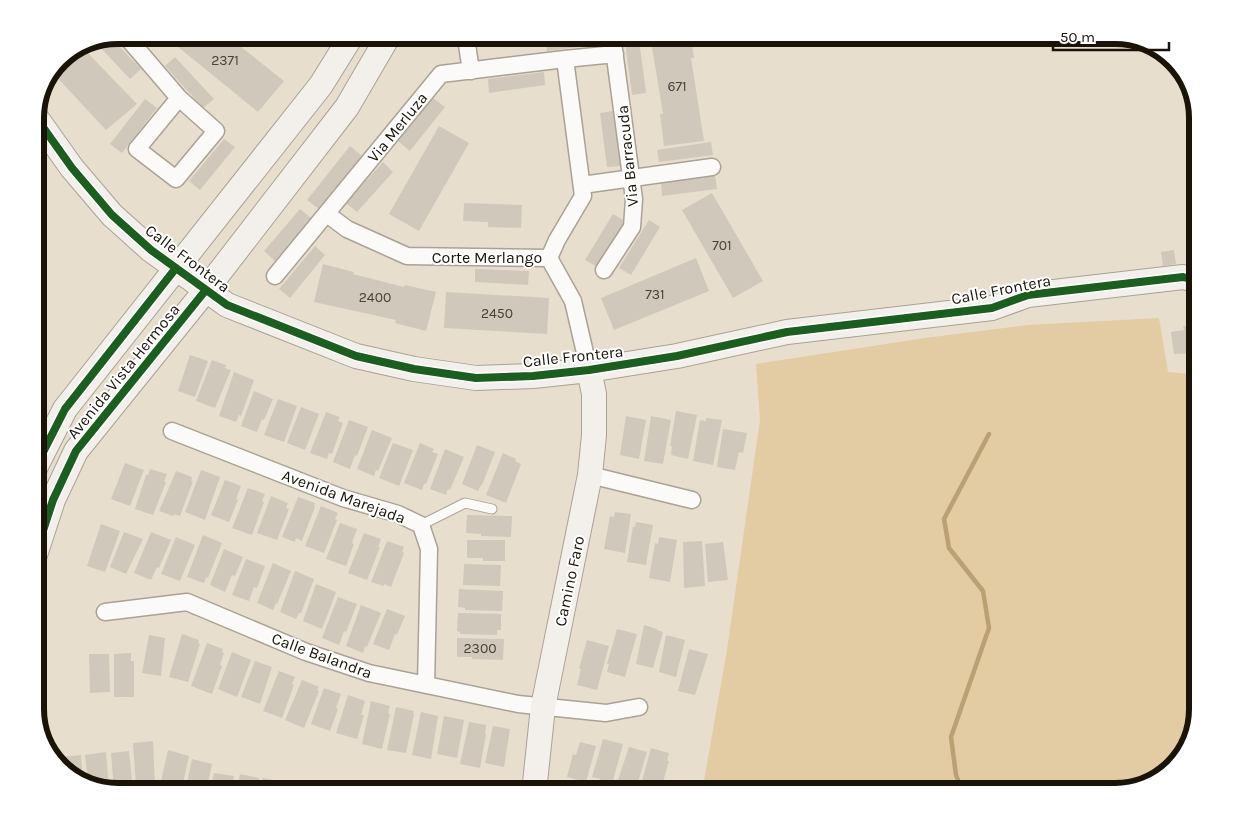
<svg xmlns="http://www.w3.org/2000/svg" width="1233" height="827" viewBox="0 0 1233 827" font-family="Karla,sans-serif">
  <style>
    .green { fill: #e3cba4 }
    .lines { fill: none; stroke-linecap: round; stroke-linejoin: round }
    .stream { stroke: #bba074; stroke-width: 4.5 }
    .building { fill: #d0c8bb }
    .lane-casing { stroke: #a9a295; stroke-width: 11 }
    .street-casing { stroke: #a9a295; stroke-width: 19 }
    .secondary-casing { stroke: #a9a295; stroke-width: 26 }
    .lane { stroke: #fcfaf8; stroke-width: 9 }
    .street { stroke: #fcfaf8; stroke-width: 16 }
    .secondary { stroke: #f3f0eb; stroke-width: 24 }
    .cycleway-casing { stroke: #fff; stroke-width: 11 }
    .cycleway { stroke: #1b5e20; stroke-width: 8 }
    .labels { text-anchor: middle; stroke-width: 4; stroke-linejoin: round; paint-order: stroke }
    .number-label { font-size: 14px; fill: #484136 }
    .street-label { font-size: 16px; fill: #191308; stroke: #fff }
    .rim { fill: none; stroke: #191308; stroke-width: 6 }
  </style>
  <rect width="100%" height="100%" fill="#e8dece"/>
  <path class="green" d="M 1159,318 L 1168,372 L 1198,375 L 1198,710 L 1184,755 L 1152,783 L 1116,792 L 702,792 L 727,650 L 760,420 L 756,364 L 925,338 L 1028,325 Z"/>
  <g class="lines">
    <path class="stream" d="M 963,792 L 956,775 L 951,737 L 989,628 L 983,591 L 949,548 L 944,519 L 989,434"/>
  </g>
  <path class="building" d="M 170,35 L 226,35 L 284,81 L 258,112 L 167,38 Z
    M 488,35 L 527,35 L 527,36 L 489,41 Z
    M 566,35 L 602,35 L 603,44 L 547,51 L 545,38 Z
    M 650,35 L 691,35 L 694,58 L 691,58 L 704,141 L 664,146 L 660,114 L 663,114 Z
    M 111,38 L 141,69 L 130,79 L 97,44 Z
    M 639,40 L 646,93 L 632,95 L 625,42 Z
    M 84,49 L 137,104 L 106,130 L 53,73 L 59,59 Z
    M 175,57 L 214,99 L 203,108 L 165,66 Z
    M 544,72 L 545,85 L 489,93 L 488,79 Z
    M 433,98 L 445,107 L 410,151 L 398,141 Z
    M 145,99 L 157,108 L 122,153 L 110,144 Z
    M 613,111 L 621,166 L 607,167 L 600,113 Z
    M 439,126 L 469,143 L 419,231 L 389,214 Z
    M 224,139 L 235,147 L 200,190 L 189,181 Z
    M 711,142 L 713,155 L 659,162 L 657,150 Z
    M 350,146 L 362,156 L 319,209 L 307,200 Z
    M 383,162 L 393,172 L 357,212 L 346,203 Z
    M 715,175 L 717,189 L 662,196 L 661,182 Z
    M 712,193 L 763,281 L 733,298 L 682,210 Z
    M 464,203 L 522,205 L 521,228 L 488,227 L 488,222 L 463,221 Z
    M 300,209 L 311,218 L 275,261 L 264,251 Z
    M 613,214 L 625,221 L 597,267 L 585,260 Z
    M 649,220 L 660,227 L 631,275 L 619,268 Z
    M 315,246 L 325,255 L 290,298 L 279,289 Z
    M 1174,250 L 1176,264 L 1163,266 L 1161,252 Z
    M 35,258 L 41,268 L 35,272 Z
    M 696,258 L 709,291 L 614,330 L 601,298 Z
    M 323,264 L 354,272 L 353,274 L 404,287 L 405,285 L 436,292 L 426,331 L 395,323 L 396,320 L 314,302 Z
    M 475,269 L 529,271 L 528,285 L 475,282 Z
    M 446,292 L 549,298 L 547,334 L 444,328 Z
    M 35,308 L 43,312 L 39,320 L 46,323 L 40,339 L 37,338 L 35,342 Z
    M 1198,317 L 1198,353 L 1174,354 L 1171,332 L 1184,330 L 1183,326 L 1189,326 L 1188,319 Z
    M 190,355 L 208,361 L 195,397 L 178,391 Z
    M 212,360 L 226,365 L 225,368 L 231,370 L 215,408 L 196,401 Z
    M 234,372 L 254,380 L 241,416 L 239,415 L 236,422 L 219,416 Z
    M 254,391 L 273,399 L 264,420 L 262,419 L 257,432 L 241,426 Z
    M 278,399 L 297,406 L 284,442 L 264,435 Z
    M 301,407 L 319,414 L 305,450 L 287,443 Z
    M 676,411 L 697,415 L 688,459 L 671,455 L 672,446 L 670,446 Z
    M 326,412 L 340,417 L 338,421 L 343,423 L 332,454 L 329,453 L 327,459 L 310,453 Z
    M 626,416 L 646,420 L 639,459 L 620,455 Z
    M 651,416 L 671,420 L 663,464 L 644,461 Z
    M 706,418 L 722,420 L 713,465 L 693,461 L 700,420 L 706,421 Z
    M 349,420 L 368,427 L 357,456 L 355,455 L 350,469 L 333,462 Z
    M 723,429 L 747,433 L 743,453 L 739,452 L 735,470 L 717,467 Z
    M 372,430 L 392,438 L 378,471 L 376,470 L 374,476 L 357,469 Z
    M 393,443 L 413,450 L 399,486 L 379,478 Z
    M 420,443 L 434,449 L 432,452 L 438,454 L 426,484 L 424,484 L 422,490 L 404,483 Z
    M 477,445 L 495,452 L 482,485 L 481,485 L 478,491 L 462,484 Z
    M 445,449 L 464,457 L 450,490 L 448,489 L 446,495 L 430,489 Z
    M 503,453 L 516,459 L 515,461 L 521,464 L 506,503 L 486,495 Z
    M 125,463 L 144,470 L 130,506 L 111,499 Z
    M 150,469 L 167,474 L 164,482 L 166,482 L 153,515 L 135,509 L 146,475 L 148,475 Z
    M 201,470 L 220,477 L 205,520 L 185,512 Z
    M 176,471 L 192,477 L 191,481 L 193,481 L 180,516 L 174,514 L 173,516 L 159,511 Z
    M 225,480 L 241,486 L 236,499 L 238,500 L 229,522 L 211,515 Z
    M 248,488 L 265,494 L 262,501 L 264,502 L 252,535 L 232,528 Z
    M 271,496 L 288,503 L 286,508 L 289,509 L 277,540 L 257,533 Z
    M 298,497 L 315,503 L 314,506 L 315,507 L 302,541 L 296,538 L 295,542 L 282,537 Z
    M 321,506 L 338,513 L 335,519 L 337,520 L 324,553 L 305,546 Z
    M 615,512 L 631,514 L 625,553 L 604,549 L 610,516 L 614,517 Z
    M 467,515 L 512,516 L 511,537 L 481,536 L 481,534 L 466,533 Z
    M 636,522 L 653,525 L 646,565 L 627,562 L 633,527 L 635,527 Z
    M 340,523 L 357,529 L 352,543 L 354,544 L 346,566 L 326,559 Z
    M 101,524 L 120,531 L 105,572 L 87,566 Z
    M 124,532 L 143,539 L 126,574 L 110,567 Z
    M 151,532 L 171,540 L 159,568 L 157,567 L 151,580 L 134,573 Z
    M 364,533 L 381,539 L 378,547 L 380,547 L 367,580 L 348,573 Z
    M 203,535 L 222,543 L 208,578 L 206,577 L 204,583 L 187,577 Z
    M 176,537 L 195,545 L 180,581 L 161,574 Z
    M 659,537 L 677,540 L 670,582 L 649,578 L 655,543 L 658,544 Z
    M 467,540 L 505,540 L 505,561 L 483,561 L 483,558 L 467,558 Z
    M 387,541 L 404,547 L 402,552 L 404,553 L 391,587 L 384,584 L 384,586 L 371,582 Z
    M 702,541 L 705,586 L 684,588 L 683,542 Z
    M 723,542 L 728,580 L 708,582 L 705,544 Z
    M 224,549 L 243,557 L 235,576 L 232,575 L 225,592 L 210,585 Z
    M 246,559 L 265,566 L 257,588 L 254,587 L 249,601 L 232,595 Z
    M 273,563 L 291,571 L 277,604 L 276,603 L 273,610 L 257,603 Z
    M 464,564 L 501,565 L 500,586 L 463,585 Z
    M 295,571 L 314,579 L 301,613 L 299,613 L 296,619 L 280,612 Z
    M 316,584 L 336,592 L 322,629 L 303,621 Z
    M 459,589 L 503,591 L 502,611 L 465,610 L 465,608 L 458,607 Z
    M 338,597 L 357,604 L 346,632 L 344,631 L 339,645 L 322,638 Z
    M 361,605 L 381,613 L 367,647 L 365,646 L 363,653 L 346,646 Z
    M 387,609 L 405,616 L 397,635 L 395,634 L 389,650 L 373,644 Z
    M 458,613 L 501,614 L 501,630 L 497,630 L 497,635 L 460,634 L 460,632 L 457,631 Z
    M 644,625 L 657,629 L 657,630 L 663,632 L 653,668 L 636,664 Z
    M 617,629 L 637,634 L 625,677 L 607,672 L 609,664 L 607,664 Z
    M 182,634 L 199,640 L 198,643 L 200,644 L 188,682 L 169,677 Z
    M 149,635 L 165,638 L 161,676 L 142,673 Z
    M 666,635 L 685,640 L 676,677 L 659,672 Z
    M 457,638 L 504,639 L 503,660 L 472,659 L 472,657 L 457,657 Z
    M 587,640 L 609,646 L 597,690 L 577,685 L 581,669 L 579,669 Z
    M 207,643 L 223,649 L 222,652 L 224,653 L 220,665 L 222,666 L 212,694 L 191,686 Z
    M 689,649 L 708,654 L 695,695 L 678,691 Z
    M 232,652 L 251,660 L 237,697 L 218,689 Z
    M 131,653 L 131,661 L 134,661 L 134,697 L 114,697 L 114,654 Z
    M 89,654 L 109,654 L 110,692 L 90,693 Z
    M 255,661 L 272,667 L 260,704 L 241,697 Z
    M 279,671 L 295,677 L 292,684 L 294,685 L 282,718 L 263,711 Z
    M 302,680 L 319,687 L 317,690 L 319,691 L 304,728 L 285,720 Z
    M 324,688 L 341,694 L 336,708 L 338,709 L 330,731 L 311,724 Z
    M 348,695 L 365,701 L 361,715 L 364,715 L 357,739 L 336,733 Z
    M 371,701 L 390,706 L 388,713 L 390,714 L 382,749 L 362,744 Z
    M 396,707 L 414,711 L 413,714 L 414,714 L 406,753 L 387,750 Z
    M 421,712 L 438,716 L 431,759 L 412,755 Z
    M 444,716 L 464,720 L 457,758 L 437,754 Z
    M 469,722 L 486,725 L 485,734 L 486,734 L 480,768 L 460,764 Z
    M 493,726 L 510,729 L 504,767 L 485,763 Z
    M 603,739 L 623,744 L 612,784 L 600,781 L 600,779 L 592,777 Z
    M 153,741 L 155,785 L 136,786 L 133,743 Z
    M 580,742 L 596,746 L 586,782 L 567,777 L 573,754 L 576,755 Z
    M 629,747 L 647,752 L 635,792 L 625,792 L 615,789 Z
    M 651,748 L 669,753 L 667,761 L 669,761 L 660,792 L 639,792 Z
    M 168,750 L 189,756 L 181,792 L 159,790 Z
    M 129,751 L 133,789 L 114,790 L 111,753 Z
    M 106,752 L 109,789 L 88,783 L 85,755 Z
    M 81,755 L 83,781 L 72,778 L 62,767 L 61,757 Z
    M 192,759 L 212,764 L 206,792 L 185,792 Z
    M 214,773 L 234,776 L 231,792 L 210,792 Z
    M 240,774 L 259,778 L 256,792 L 236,792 Z
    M 263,778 L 283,782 L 281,792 L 260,792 Z
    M 286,787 L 298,790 L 297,792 L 285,792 Z"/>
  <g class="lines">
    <defs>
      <path id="lane" d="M 421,525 L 465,503 L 492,509"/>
      <path id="street" d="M 125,35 L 179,98 L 216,131 L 176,179 L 137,149 L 179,98
        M 468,35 L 466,38 L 471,71
        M 582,185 L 712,167
        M 327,214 L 347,229 L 407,256 L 549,258 L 557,240 L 583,196 L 565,59 L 615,54
        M 549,258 L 573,301 L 589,370
        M 604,270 L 632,227 L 634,199 L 612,35
        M 275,276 L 441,74 L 565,59
        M 172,431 L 343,498 L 398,514 L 421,525 L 429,549 L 426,685
        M 590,475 L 692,500
        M 105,612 L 187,602 L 306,652 L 369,673 L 518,704 L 606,713 L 639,707"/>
      <path id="secondary" d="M 35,116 L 72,168 L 112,215 L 151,250 L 227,305 L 356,356 L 414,369 L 476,378 L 533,376 L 589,370 L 677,356 L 787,332 L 992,308 L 1028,295 L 1183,277 L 1198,281
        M 35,468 L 65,409 L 321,85 L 352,35
        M 35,555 L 53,500 L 76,451 L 205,291 L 347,107 L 389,35
        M 534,792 L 543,707 L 590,475 L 594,435 L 594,394 L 589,370"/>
    </defs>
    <use href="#lane" class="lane-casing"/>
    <use href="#street" class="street-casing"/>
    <use href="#secondary" class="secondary-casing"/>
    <use href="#lane" class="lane"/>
    <use href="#street" class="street"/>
    <use href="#secondary" class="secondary"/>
    <defs>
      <path id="cycleway" d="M 35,116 L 72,168 L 112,215 L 151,250 L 227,305 L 356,356 L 414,369 L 476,378 L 533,376 L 589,370 L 677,356 L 787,332 L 992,308 L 1028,295 L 1183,277 L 1198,281
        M 35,468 L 65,409 L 176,268
        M 35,555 L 53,500 L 76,451 L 205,291"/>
    </defs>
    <use href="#cycleway" class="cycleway-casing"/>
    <use href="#cycleway" class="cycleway"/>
  </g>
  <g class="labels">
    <g class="number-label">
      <text x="225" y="65">2371</text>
      <text x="677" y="91">671</text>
      <text x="722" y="250">701</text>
      <text x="655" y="299">731</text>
      <text x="375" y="302">2400</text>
      <text x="497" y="318">2450</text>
      <text x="480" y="653">2300</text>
    </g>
    <g class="street-label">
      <text transform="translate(397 127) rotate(-51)" y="6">Via Merluza</text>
      <text transform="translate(627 156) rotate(-96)" y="6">Via Barracuda</text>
      <text x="487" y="263">Corte Merlango</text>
      <text transform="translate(188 258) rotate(37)" y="6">Calle Frontera</text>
      <text transform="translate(1001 289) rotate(-11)" y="6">Calle Frontera</text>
      <text transform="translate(573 356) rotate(-6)" y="6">Calle Frontera</text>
      <text transform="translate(123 371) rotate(-51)" y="6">Avenida Vista Hermosa</text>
      <text transform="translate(344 496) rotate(20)" y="6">Avenida Marejada</text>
      <text transform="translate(569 581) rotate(-78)" y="6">Camino Faro</text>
      <text transform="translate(322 655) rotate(20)" y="6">Calle Balandra</text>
    </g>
  </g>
  <path d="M0 0H1233V827H0ZM118 44H1115A74 74 0 0 1 1189 118V709A74 74 0 0 1 1115 783H118A74 74 0 0 1 44 709V118A74 74 0 0 1 118 44Z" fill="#fff" fill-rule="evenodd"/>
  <path class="rim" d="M118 44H1115A74 74 0 0 1 1189 118V709A74 74 0 0 1 1115 783H118A74 74 0 0 1 44 709V118A74 74 0 0 1 118 44Z"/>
  <path d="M1053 42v8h116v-8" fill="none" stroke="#191308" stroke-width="2.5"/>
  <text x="1060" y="42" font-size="15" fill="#191308" stroke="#ffffff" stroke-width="4" paint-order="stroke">50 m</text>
</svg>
